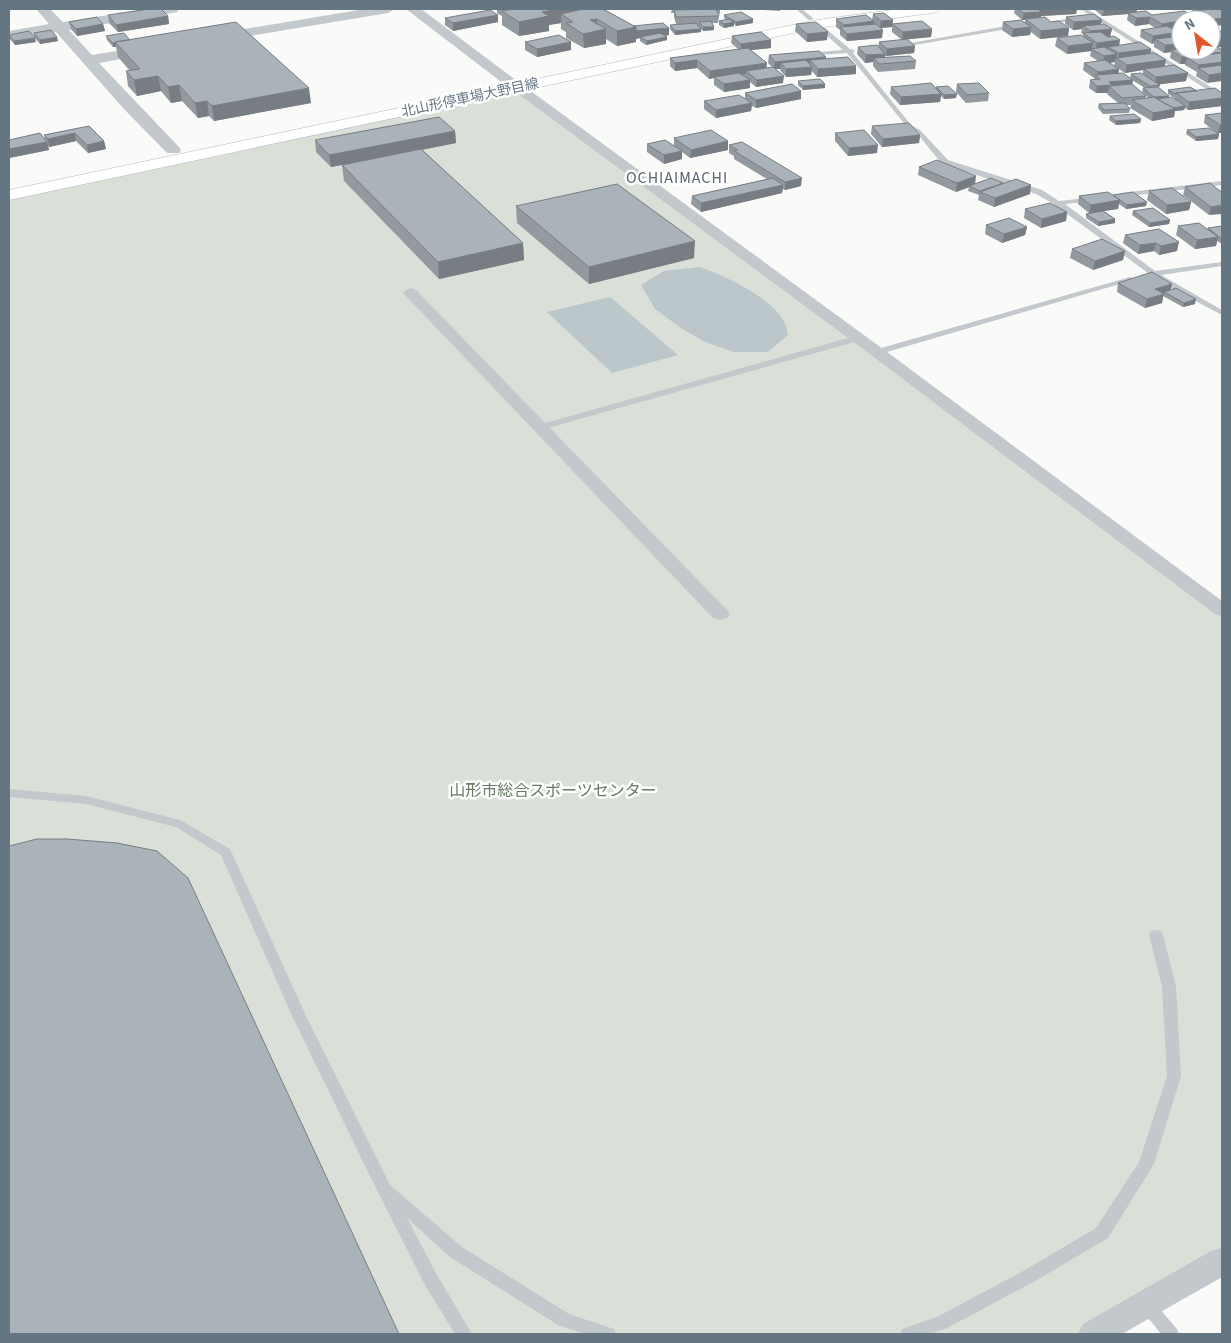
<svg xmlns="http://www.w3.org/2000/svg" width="1231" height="1343" viewBox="0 0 1231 1343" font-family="'Source Sans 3','Noto Sans JP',sans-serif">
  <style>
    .green { fill: #dadfd7 }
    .water { fill: #bbc7cb }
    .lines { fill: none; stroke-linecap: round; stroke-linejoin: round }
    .secondary-casing { stroke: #b3babf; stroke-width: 1 }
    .service { fill: #c3c8cc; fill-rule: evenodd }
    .minor { fill: #c3c8cc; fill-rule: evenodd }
    .tertiary { fill: #c3c8cc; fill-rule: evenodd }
    .secondary { fill: #fff; fill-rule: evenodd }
    .wall { fill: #929a9f; fill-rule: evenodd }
    .shaded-wall { fill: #777d82 }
    .building { fill: #aab3b9; stroke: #777d82 }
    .labels { text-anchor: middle; stroke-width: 5; stroke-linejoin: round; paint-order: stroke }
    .far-street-label { font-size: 14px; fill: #657683; stroke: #fff }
    .far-quarter-label { font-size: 16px; letter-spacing: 1px; fill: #57646e; stroke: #fff }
    .park-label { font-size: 16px; fill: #687a64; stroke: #fff }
  </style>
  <rect width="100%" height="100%" fill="#fafaf8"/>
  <path class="green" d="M 518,87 L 1222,610 L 1222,1261 L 1094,1334 L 9,1334 L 9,195 Z"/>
  <path class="water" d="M 699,267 C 722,274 772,298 783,320 C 786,324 787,330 788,335 L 768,352 L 734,352 L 705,342 L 681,328 L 655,309 L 641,285 L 664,271 Z
    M 610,297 L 678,355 L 612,373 L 547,312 Z"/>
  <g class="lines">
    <defs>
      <path id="secondary" d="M 900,9 L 939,9 L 937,12 L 932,13 L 817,28 L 9,200 L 9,190 L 817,20 Z"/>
    </defs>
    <use href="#secondary" class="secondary-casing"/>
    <path class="service" d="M 796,9 L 802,9 L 814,19 L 809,20 Z
      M 1080,9 L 1087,9 L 1222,94 L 1222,99 Z
      M 1079,17 L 1082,19 L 1081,20 L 1043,25 L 1040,23 Z
      M 815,23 L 819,23 L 850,49 L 854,50 L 855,51 L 853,53 L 911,125 L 920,130 L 948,160 L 1042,190 L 1059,201 L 1096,197 L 1096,201 L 1093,201 L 1065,204 L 1155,271 L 1222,262 L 1222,266 L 1161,275 L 1222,310 L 1222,315 L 1148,276 L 1148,273 L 1052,203 L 1036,194 L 942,164 L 916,132 L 907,127 L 847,53 L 806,56 L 806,54 L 808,53 L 843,50 L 815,25 Z
      M 1017,24 L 1020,26 L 1019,27 L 897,48 L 894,46 Z
      M 1222,181 L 1222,185 L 1121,197 L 1117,195 L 1121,193 Z
      M 1130,277 L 1137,279 L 880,354 L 874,354 L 873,352 L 874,350 Z
      M 859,335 L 862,336 L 862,340 L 544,429 L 541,430 L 536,427 L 538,425 Z
      M 9,789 L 86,796 L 180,820 L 230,849 L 307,1018 L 390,1185 L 462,1247 L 569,1314 L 614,1329 L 616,1334 L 585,1334 L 558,1325 L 450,1257 L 407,1218 L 437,1275 L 472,1334 L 455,1334 L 425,1285 L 371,1178 L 293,1018 L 221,855 L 176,827 L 86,804 L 9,797 Z
      M 1156,930 L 1161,931 L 1163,935 L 1176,986 L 1181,1076 L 1154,1164 L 1108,1238 L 1037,1280 L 947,1328 L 930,1334 L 900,1334 L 902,1329 L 937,1317 L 1025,1270 L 1096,1228 L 1139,1162 L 1167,1076 L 1162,986 L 1149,935 L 1151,931 Z
      M 1146,1298 L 1152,1300 L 1177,1329 L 1179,1334 L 1161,1334 L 1138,1305 L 1140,1300 Z"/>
    <path class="minor" d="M 509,77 L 513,78 L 883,349 L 1222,601 L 1222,616 L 1215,614 L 871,355 L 505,84 L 503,81 Z
      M 411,288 L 416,290 L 727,610 L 730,614 L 727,618 L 720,620 L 713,618 L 406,296 L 403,293 L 406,290 Z
      M 1222,1248 L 1222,1277 L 1122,1334 L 1078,1334 L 1083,1324 L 1211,1251 Z"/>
    <path class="tertiary" d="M 36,9 L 50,9 L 63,22 L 147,9 L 179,9 L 177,12 L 172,13 L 69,30 L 92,55 L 153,45 L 158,46 L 160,49 L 158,52 L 99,63 L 179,147 L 181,150 L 179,153 L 167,153 L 123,108 L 56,32 L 9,39 L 9,31 L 49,24 Z
      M 365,9 L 395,9 L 388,13 L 214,42 L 209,41 L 207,38 L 209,35 L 214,34 Z
      M 406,9 L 421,9 L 517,81 L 514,84 L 504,84 Z"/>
    <use href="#secondary" class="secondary"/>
  </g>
  <path class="wall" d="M 497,9 L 606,9 L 606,11 L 633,26 L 669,28 L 669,35 L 665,36 L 667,37 L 667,40 L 646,45 L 640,41 L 640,38 L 636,39 L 636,42 L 617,46 L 606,39 L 606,44 L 584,48 L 566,38 L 566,32 L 561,29 L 561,23 L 549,25 L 549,31 L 519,36 L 502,25 L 502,16 L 497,13 Z
    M 672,9 L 720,9 L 720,14 L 718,13 L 719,16 L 718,23 L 712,23 L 714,30 L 703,31 L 701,29 L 701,32 L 675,35 L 670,29 L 670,25 L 683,24 L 676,24 L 674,17 L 674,13 L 671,13 Z
    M 764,9 L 781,9 L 780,11 L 764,10 Z
    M 1015,9 L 1077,9 L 1076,14 L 1041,16 L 1040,18 L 1069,28 L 1068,36 L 1040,39 L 1031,32 L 1030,35 L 1012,37 L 1002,30 L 1003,22 L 1025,23 L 1025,20 L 1022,20 L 1014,13 Z
    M 1095,9 L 1137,9 L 1137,12 L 1152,15 L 1191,14 L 1192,11 L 1222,9 L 1222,25 L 1211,27 L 1211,20 L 1181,20 L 1181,29 L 1173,30 L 1178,36 L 1211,50 L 1211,32 L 1218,48 L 1207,83 L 1196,76 L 1197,72 L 1185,65 L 1185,64 L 1180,64 L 1170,58 L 1171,52 L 1164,53 L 1154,47 L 1154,43 L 1152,44 L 1140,37 L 1141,30 L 1155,28 L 1149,24 L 1135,26 L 1127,20 L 1128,14 L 1102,16 L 1095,10 Z
    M 873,14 L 893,20 L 892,27 L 881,28 L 882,38 L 847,41 L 840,35 L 840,30 L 836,27 L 836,19 L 872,20 Z
    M 108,15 L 168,16 L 169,24 L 118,32 L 109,23 Z
    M 498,15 L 498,22 L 453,31 L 445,25 L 445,18 Z
    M 724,15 L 753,19 L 753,23 L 736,26 L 734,24 L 734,26 L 724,28 L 719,25 L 719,21 L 727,20 L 724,18 Z
    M 1066,17 L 1102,20 L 1101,24 L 1112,29 L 1110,36 L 1119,45 L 1150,54 L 1166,60 L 1165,66 L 1186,81 L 1159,84 L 1160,85 L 1159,88 L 1169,98 L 1175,100 L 1175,98 L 1168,94 L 1168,90 L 1197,91 L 1222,93 L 1222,106 L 1188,110 L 1185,108 L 1184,110 L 1175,111 L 1174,117 L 1152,121 L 1130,108 L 1131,105 L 1126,105 L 1130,109 L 1129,113 L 1103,114 L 1098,108 L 1099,104 L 1118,103 L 1107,94 L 1108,93 L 1096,93 L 1089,88 L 1090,80 L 1094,79 L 1094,78 L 1083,70 L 1084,63 L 1098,61 L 1090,56 L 1091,51 L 1067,54 L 1055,46 L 1057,38 L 1083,37 L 1083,34 L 1081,33 L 1082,29 L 1073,30 L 1065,24 ZM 1115,62 L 1114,66 L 1109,63 ZM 1119,69 L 1125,73 L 1143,70 L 1143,74 L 1131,74 L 1130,78 L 1118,73 ZM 1132,80 L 1145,88 L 1143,88 L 1142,92 L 1148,97 L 1145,98 L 1146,96 L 1132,84 Z
    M 69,22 L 103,24 L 105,31 L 77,36 L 71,29 Z
    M 796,24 L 827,40 L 807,42 L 795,31 Z
    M 892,24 L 932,29 L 931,37 L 907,39 L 915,46 L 914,53 L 886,56 L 885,56 L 885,57 L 916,61 L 915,69 L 878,72 L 873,66 L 873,62 L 865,63 L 857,54 L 858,47 L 878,47 L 879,42 L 902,40 L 892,32 Z
    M 34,33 L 58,41 L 40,44 L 34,37 Z
    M 9,35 L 36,42 L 15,45 L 9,38 Z
    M 106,36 L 130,40 L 311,103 L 214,121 L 209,116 L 198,118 L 182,101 L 171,103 L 161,91 L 137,96 L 128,86 L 126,71 L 130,71 L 118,57 L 116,47 L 113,47 L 107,40 Z
    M 732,36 L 771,40 L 771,48 L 751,50 L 767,63 L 766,68 L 772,67 L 768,63 L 769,55 L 826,57 L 825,59 L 856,74 L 817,77 L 812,71 L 811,75 L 786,77 L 780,70 L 780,69 L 775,69 L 783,83 L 756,87 L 750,82 L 750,88 L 724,92 L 714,85 L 714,78 L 709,79 L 697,68 L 675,71 L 670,66 L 670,58 L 738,49 L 731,43 Z
    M 525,42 L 571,42 L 571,50 L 537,57 L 525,50 Z
    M 798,81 L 825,84 L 825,88 L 803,90 L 798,85 Z
    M 957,84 L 989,93 L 988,101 L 966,103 L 956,92 Z
    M 891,87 L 935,88 L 936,87 L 956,98 L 944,99 L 941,96 L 940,102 L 900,105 L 890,94 Z
    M 801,91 L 801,99 L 756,108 L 752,106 L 751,111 L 716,118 L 704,109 L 704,101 L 745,98 L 745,93 Z
    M 1222,113 L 1222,133 L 1218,133 L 1219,134 L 1218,139 L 1196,141 L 1186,134 L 1187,130 L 1217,133 L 1204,123 L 1205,115 Z
    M 1110,116 L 1141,119 L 1140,123 L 1116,125 L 1109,120 Z
    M 89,126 L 104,141 L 106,149 L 88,153 L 76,141 L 49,147 L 48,145 L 49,150 L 9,158 L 9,140 L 45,140 L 44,135 Z
    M 872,126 L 920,135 L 919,143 L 882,147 L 871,134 Z
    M 455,131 L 456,143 L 422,150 L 523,243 L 524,260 L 439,279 L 344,181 L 342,165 L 331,167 L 316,152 L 315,140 Z
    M 835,133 L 877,153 L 848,156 L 835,141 Z
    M 674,138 L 728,150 L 690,158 L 682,152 L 682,159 L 664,164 L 647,152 L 647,144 L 674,146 Z
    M 729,145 L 801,186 L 785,190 L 783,189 L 782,193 L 701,212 L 691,204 L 692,196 L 767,179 L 734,159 L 734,156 L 729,153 Z
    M 919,167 L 975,184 L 1030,194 L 994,207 L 978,200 L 979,195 L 968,191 L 969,187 L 956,192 L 918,175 Z
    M 1185,187 L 1220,191 L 1209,215 L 1183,195 Z
    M 1149,191 L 1191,202 L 1189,210 L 1166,214 L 1147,200 Z
    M 1113,196 L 1113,195 L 1146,206 L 1126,209 L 1119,204 L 1118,209 L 1104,211 L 1115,219 L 1115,223 L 1098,226 L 1086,218 L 1086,214 L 1089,213 L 1078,204 L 1079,196 Z
    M 516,206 L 694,258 L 589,284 L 517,223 Z
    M 1025,209 L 1067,212 L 1066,221 L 1041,228 L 1024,218 Z
    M 1133,211 L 1170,220 L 1169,224 L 1149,227 L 1132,215 Z
    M 986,225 L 1027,227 L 1025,235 L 1002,243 L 985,234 Z
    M 1178,226 L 1207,229 L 1208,228 L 1222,226 L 1222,244 L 1217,241 L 1216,246 L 1195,249 L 1176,235 Z
    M 1159,229 L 1177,251 L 1159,255 L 1154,251 L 1138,254 L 1123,243 L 1125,235 Z
    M 1072,249 L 1125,251 L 1123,260 L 1093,270 L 1070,258 Z
    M 1118,283 L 1170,290 L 1195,304 L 1183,307 L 1163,296 L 1162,303 L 1145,308 L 1117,292 Z"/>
  <path class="shaded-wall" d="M 559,9 L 577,9 L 577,20 L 561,14 L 561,23 L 549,25 L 549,31 L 519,36 L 519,22 L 542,12 Z
    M 1038,9 L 1077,9 L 1076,14 L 1041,16 L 1040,19 L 1022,20 L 1024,13 Z
    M 1104,9 L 1137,9 L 1136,13 L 1128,13 L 1128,14 L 1102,16 Z
    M 498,15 L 498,22 L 453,31 L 453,23 Z
    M 168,16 L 169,24 L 118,32 L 116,25 Z
    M 1150,17 L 1149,24 L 1135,26 L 1136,18 Z
    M 1222,18 L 1222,25 L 1211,27 L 1211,20 L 1207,20 Z
    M 597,19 L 597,31 L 606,29 L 606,44 L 584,48 L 583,34 L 590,20 Z
    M 753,19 L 753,23 L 736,26 L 736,22 Z
    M 893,20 L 892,27 L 880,28 L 881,21 Z
    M 1102,20 L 1100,27 L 1083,26 L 1082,29 L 1073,30 L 1074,22 Z
    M 874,21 L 873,28 L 843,30 L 844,25 Z
    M 1181,21 L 1181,29 L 1161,31 L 1162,24 Z
    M 734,22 L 734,26 L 724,28 L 724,24 Z
    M 103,24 L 105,31 L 77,36 L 76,29 Z
    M 636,27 L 636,42 L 617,46 L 617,31 Z
    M 703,27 L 714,27 L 714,30 L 703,31 Z
    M 1031,27 L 1030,35 L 1012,37 L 1013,29 Z
    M 669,28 L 669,35 L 642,38 L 640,37 L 640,38 L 636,39 L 636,31 Z
    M 1069,28 L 1068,36 L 1040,39 L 1041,31 Z
    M 701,29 L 701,32 L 675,35 L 675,31 Z
    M 932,29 L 931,37 L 902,40 L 903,32 Z
    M 1112,29 L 1110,37 L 1089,37 L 1090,31 Z
    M 883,30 L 882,38 L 847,41 L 847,34 Z
    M 828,32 L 827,40 L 807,42 L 807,34 Z
    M 1179,32 L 1177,40 L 1155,39 L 1154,43 L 1152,44 L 1153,36 Z
    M 57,37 L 58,41 L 40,44 L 40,40 Z
    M 667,37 L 667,40 L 646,45 L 647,41 Z
    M 35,38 L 36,42 L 15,45 L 14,41 Z
    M 771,40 L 771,48 L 741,51 L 741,44 Z
    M 1120,40 L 1119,47 L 1108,47 L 1108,49 L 1095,50 L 1097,43 Z
    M 1222,40 L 1222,47 L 1213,48 L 1215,41 Z
    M 571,42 L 571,50 L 537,57 L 537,49 Z
    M 113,43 L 115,43 L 116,47 L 113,47 Z
    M 1093,43 L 1091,51 L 1067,54 L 1068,46 Z
    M 1181,44 L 1181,50 L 1171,50 L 1171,52 L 1164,53 L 1165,45 Z
    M 915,46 L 914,53 L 886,56 L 887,49 Z
    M 1151,49 L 1150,56 L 1118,60 L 1119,53 Z
    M 1222,52 L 1222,57 L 1187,58 L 1185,64 L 1180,64 L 1182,57 Z
    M 885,54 L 885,61 L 874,58 L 873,62 L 865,63 L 866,55 Z
    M 1117,54 L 1115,62 L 1103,64 L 1104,56 Z
    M 826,57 L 825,65 L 810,60 L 810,66 L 781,63 L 780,69 L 774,69 L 775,62 Z
    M 697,60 L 697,68 L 675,71 L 675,63 Z
    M 1166,60 L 1164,67 L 1144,69 L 1143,70 L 1125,73 L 1127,65 Z
    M 1222,62 L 1222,69 L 1198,68 L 1199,65 Z
    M 767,63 L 766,71 L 746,71 L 746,74 L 715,78 L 714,77 L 714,78 L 709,79 L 710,71 Z
    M 856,66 L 856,74 L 817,77 L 818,69 Z
    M 812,67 L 811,75 L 786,77 L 786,69 Z
    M 1119,69 L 1118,77 L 1097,77 L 1098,72 Z
    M 1188,73 L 1186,81 L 1155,85 L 1156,77 Z
    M 1222,73 L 1222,81 L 1207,83 L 1209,75 Z
    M 158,76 L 161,91 L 137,96 L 134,80 Z
    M 784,76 L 783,83 L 756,87 L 757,80 Z
    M 750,80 L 750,88 L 724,92 L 724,84 Z
    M 1133,80 L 1132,88 L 1109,86 L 1108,93 L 1096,93 L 1097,86 L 1109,82 Z
    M 825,84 L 825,88 L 803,90 L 803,86 Z
    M 179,85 L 182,101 L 171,103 L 168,87 Z
    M 309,88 L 311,103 L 214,121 L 212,106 Z
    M 801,91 L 801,99 L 756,108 L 756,100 Z
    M 941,94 L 940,102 L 900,105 L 901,97 Z
    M 957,94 L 956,98 L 944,99 L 944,95 Z
    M 1169,96 L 1168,100 L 1159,100 L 1154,97 Z
    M 1222,98 L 1222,106 L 1188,110 L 1189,102 Z
    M 207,101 L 209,116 L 198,118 L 195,103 Z
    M 752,103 L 751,111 L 716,118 L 716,110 Z
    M 1185,106 L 1184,110 L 1175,111 L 1174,117 L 1152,121 L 1153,113 L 1171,108 Z
    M 1141,119 L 1140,123 L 1116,125 L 1116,121 Z
    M 1220,125 L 1222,125 L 1222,133 L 1218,133 Z
    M 455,131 L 456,143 L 331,167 L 329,155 Z
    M 75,133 L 76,141 L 49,147 L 48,139 Z
    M 1219,134 L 1218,139 L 1196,141 L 1196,137 Z
    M 920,135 L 919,143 L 882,147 L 883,139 Z
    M 104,141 L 106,149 L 88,153 L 87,145 Z
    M 728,141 L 728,150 L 690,158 L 691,150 Z
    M 47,142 L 49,150 L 9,158 L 9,149 Z
    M 878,145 L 877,153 L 848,156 L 849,148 Z
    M 682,151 L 682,159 L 664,164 L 664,155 Z
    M 976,176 L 975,185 L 956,192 L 957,183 Z
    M 802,178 L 801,186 L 785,190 L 785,182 Z
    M 783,185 L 782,193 L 701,212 L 701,203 Z
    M 1031,185 L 1030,194 L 994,207 L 995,198 Z
    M 1120,200 L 1118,209 L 1089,213 L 1091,205 Z
    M 1147,202 L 1146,206 L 1126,209 L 1127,205 Z
    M 1191,202 L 1189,210 L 1166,214 L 1167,205 Z
    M 1222,205 L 1222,214 L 1209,215 L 1211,207 Z
    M 1067,212 L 1066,221 L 1041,228 L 1042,219 Z
    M 1115,219 L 1115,223 L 1098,226 L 1099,222 Z
    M 1170,220 L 1169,224 L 1149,227 L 1150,223 Z
    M 1027,227 L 1025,235 L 1002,243 L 1004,234 Z
    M 1218,237 L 1216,246 L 1195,249 L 1197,240 Z
    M 695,241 L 694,258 L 589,284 L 589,267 Z
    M 1179,242 L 1177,251 L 1159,255 L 1161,246 Z
    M 523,243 L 524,260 L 439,279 L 438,262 Z
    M 1156,243 L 1154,251 L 1138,254 L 1140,245 Z
    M 1125,251 L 1123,260 L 1093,270 L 1095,261 Z
    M 1172,284 L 1170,292 L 1164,292 L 1162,303 L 1145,308 L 1147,299 L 1155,289 Z
    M 1196,299 L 1195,304 L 1183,307 L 1184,303 Z"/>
  <path class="building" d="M 149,9 L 161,9 L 168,16 L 116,25 L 108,15 Z
    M 512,9 L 559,9 L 542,12 L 549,16 L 519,22 L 502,11 L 513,9 Z
    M 583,9 L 603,9 L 636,27 L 617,31 L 597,19 L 590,20 L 606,29 L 583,34 L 566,23 L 573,22 L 561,14 Z
    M 716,9 L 719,16 L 676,17 L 674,10 Z
    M 1018,9 L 1046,9 L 1038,9 L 1041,12 L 1024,13 Z
    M 1213,9 L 1222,9 L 1222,18 L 1207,20 L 1192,11 Z
    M 490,10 L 498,15 L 453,23 L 445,18 Z
    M 1146,11 L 1152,15 L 1184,11 L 1199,19 L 1181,20 L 1181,21 L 1162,24 L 1150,17 L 1136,18 L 1128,13 Z
    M 741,12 L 753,19 L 736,22 L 724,15 Z
    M 884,13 L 893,20 L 881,21 L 873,14 Z
    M 1094,14 L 1102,20 L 1074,22 L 1066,17 Z
    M 866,15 L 874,21 L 844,25 L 836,19 Z
    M 97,17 L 103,24 L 76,29 L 69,22 Z
    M 1045,17 L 1051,22 L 1059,21 L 1069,28 L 1041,31 L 1025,19 Z
    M 729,19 L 734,22 L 724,24 L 719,21 Z
    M 1021,20 L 1031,27 L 1013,29 L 1003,22 Z
    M 711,21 L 714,27 L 703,27 L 699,22 Z
    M 922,21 L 932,29 L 903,32 L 892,24 Z
    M 236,22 L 309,88 L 212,106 L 207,101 L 195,103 L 179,85 L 168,87 L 158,76 L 134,80 L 126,71 L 140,69 L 115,42 Z
    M 816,22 L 828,32 L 807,34 L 796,24 Z
    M 663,23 L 669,28 L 636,31 L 636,27 L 633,26 Z
    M 696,23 L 701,29 L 675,31 L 670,25 Z
    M 876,24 L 883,30 L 847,34 L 840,27 Z
    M 1104,24 L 1112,29 L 1090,31 L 1083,26 Z
    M 1167,26 L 1179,32 L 1153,36 L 1141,30 Z
    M 51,30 L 57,37 L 40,40 L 34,33 Z
    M 29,31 L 35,38 L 14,41 L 9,35 Z
    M 1221,31 L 1222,32 L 1222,40 L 1215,41 L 1211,38 L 1211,32 Z
    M 761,32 L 771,40 L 741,44 L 732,36 Z
    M 1101,32 L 1108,37 L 1114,36 L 1120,40 L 1097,43 L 1083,33 Z
    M 124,33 L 130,40 L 115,42 L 116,43 L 113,43 L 106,36 Z
    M 660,33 L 667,37 L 647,41 L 640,37 Z
    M 559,35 L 571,42 L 537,49 L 525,42 Z
    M 1081,35 L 1093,43 L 1068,46 L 1057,38 Z
    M 1181,36 L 1181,44 L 1165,45 L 1155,39 Z
    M 907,39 L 915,46 L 887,49 L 879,42 Z
    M 1140,42 L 1151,49 L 1119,53 L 1108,47 Z
    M 877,45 L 885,54 L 866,55 L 858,47 Z
    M 1214,45 L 1222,50 L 1222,52 L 1182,57 L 1171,50 L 1181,49 L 1181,50 L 1211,50 L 1211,46 Z
    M 1104,47 L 1117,54 L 1104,56 L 1091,49 Z
    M 748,48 L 767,63 L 710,71 L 697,60 L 675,63 L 670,58 Z
    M 819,51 L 826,57 L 775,62 L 769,55 Z
    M 1154,53 L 1166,60 L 1127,65 L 1116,58 Z
    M 1220,53 L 1222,55 L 1222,62 L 1199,65 L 1187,58 Z
    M 910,56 L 916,61 L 879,64 L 874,58 Z
    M 848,57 L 856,66 L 818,69 L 810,60 Z
    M 806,60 L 812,67 L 786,69 L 781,63 Z
    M 1105,60 L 1119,69 L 1098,72 L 1084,63 Z
    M 1174,65 L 1188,73 L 1156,77 L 1144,69 Z
    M 1222,65 L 1222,73 L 1209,75 L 1198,68 Z
    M 773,67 L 784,76 L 757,80 L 746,71 Z
    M 739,73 L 750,80 L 724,84 L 714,77 Z
    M 1123,73 L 1133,80 L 1109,82 L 1112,85 L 1097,86 L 1090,80 L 1100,79 L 1095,75 Z
    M 1141,73 L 1160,85 L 1150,86 L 1131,74 Z
    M 820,79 L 825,84 L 803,86 L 798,81 Z
    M 931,83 L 941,94 L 901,97 L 891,87 Z
    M 979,83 L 989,93 L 967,95 L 957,84 Z
    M 792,84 L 801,91 L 756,100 L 745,93 Z
    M 1132,84 L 1146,96 L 1122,98 L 1109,86 Z
    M 948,86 L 957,94 L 944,95 L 936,87 Z
    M 1158,87 L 1169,96 L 1154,97 L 1143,88 Z
    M 1190,87 L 1197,91 L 1176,93 L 1176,94 L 1168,90 Z
    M 1215,88 L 1222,93 L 1222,98 L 1189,102 L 1176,93 Z
    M 739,95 L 752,103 L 716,110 L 704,101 Z
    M 1154,97 L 1175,109 L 1153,113 L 1132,100 Z
    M 1172,97 L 1185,106 L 1173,108 L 1157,99 Z
    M 1125,103 L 1130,109 L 1104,110 L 1099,104 Z
    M 1222,113 L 1222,125 L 1220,125 L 1205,115 Z
    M 1134,114 L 1141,119 L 1116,121 L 1110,116 Z
    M 439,117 L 455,131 L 329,155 L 315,140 Z
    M 909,123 L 920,135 L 883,139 L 872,126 Z
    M 89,126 L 104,141 L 87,145 L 75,133 L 48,139 L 44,135 Z
    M 1209,128 L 1219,134 L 1196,137 L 1187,130 Z
    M 711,130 L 728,141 L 691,150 L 674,138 Z
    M 864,130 L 878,145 L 849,148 L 835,133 Z
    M 40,133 L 47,142 L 9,149 L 9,140 Z
    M 665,140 L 682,151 L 664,155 L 647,144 Z
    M 742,142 L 802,178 L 785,182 L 734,151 L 738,150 L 729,145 Z
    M 421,149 L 523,243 L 438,262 L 342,165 Z
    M 937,160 L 976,176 L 957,183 L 919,167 Z
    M 773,178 L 783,185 L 701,203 L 692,196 Z
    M 991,178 L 1003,183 L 980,191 L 969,186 Z
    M 1016,179 L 1031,185 L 995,198 L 980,192 Z
    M 1210,183 L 1220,191 L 1222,191 L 1222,205 L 1211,207 L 1185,187 Z
    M 617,184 L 695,241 L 589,267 L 516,206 Z
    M 1172,188 L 1191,202 L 1167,205 L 1149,191 Z
    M 1108,192 L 1120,200 L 1091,205 L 1079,196 Z
    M 1133,192 L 1147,202 L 1127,205 L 1113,195 Z
    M 1050,203 L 1067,212 L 1042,219 L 1025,209 Z
    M 1153,208 L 1170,220 L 1150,223 L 1133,211 Z
    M 1103,211 L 1115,219 L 1099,222 L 1086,214 Z
    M 1009,218 L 1027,227 L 1004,234 L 986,225 Z
    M 1199,223 L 1218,237 L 1197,240 L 1178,226 Z
    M 1222,226 L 1222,239 L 1208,228 Z
    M 1159,229 L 1179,242 L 1161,246 L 1156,243 L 1140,245 L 1125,235 Z
    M 1102,239 L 1125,251 L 1095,261 L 1072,249 Z
    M 1152,272 L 1172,284 L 1155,289 L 1164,294 L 1147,299 L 1118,283 Z
    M 1176,288 L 1196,299 L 1184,303 L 1164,292 Z
    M 37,839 L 67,839 L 117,843 L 157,851 L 188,878 L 399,1334 L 9,1334 L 9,846 Z"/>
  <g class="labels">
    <g class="far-street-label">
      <text transform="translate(470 97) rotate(-12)" y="5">北山形停車場大野目線</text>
    </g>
    <g class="far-quarter-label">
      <text x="677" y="183">OCHIAIMACHI</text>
    </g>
    <g class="park-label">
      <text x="553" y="796">山形市総合スポーツセンター</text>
    </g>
  </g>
  <rect width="1231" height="1343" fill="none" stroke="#657683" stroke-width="20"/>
  <g transform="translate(1196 35) rotate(329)"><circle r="24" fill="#ffffff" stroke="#c1c8cd"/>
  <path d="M0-4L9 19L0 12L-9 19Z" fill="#e4572e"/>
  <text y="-8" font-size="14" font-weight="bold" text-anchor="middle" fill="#657683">N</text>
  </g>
</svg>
